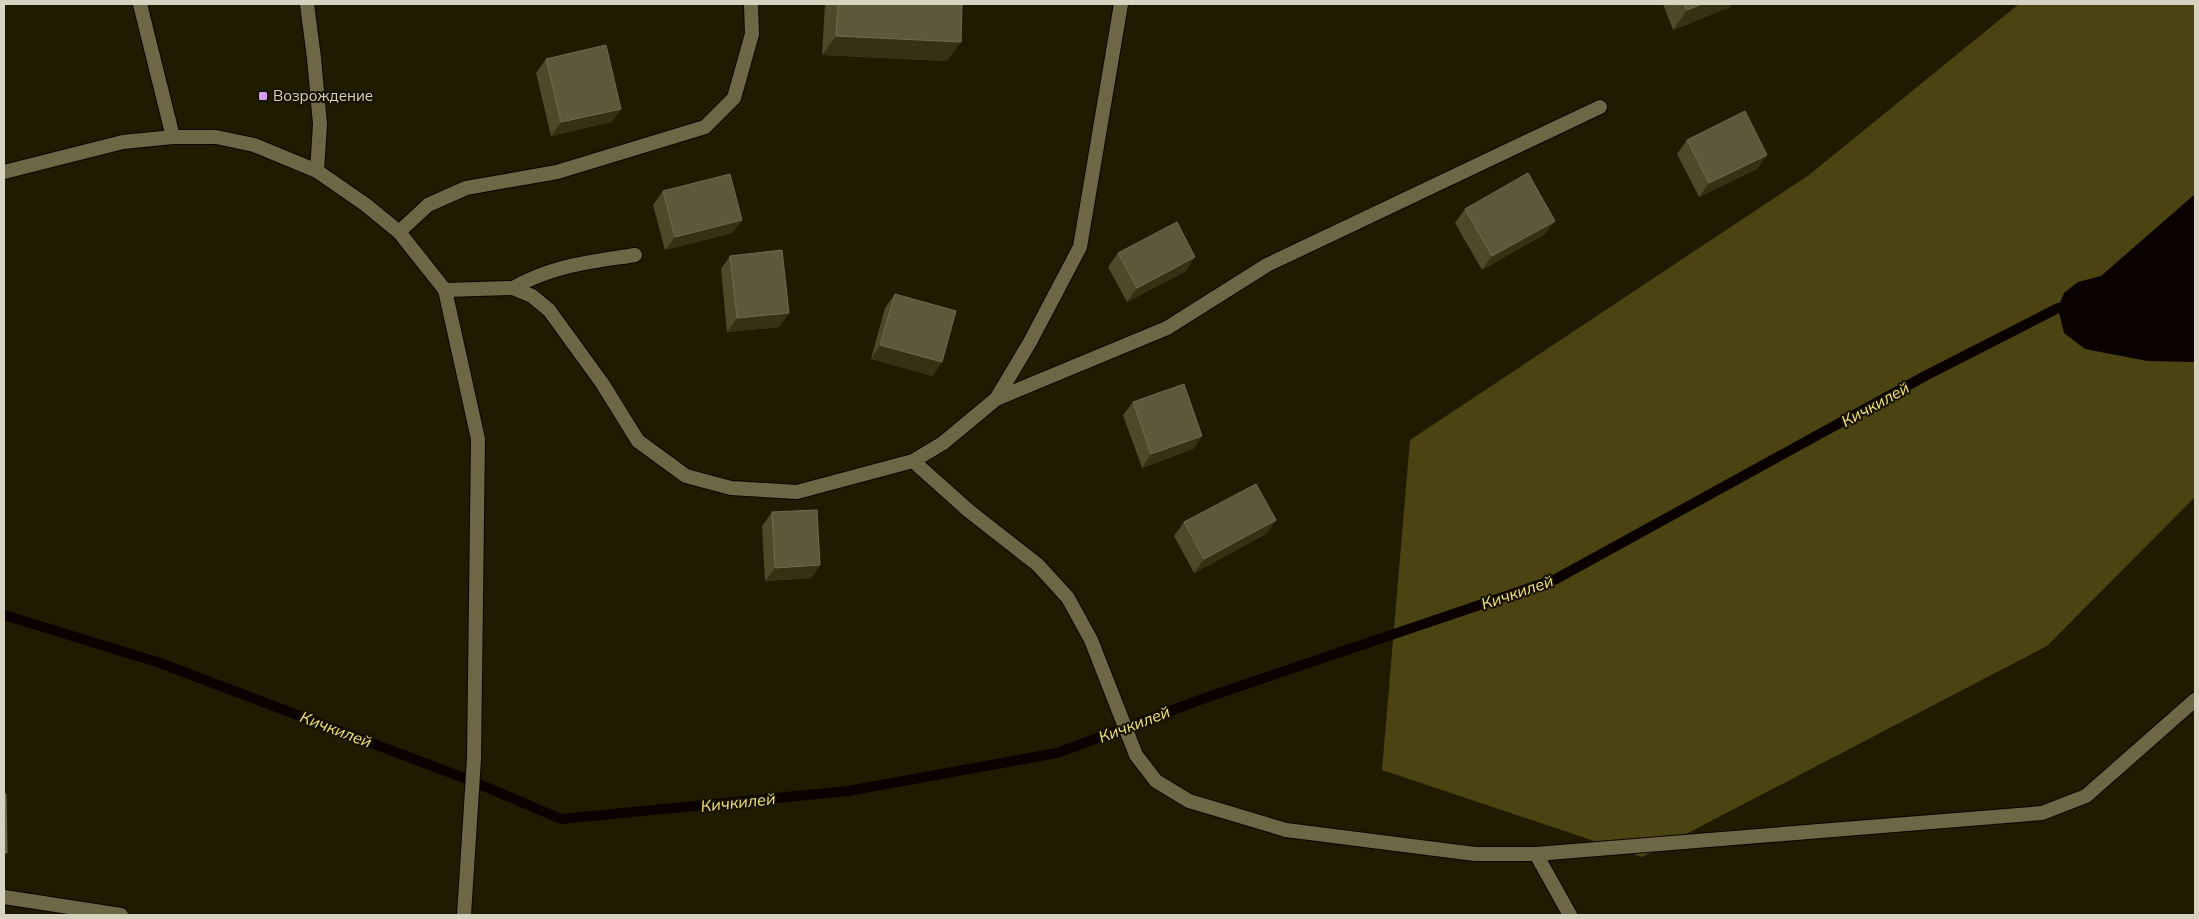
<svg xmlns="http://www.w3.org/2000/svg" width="2199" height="919" viewBox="0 0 2199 919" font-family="Mulish,sans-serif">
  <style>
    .green { fill: #4b4311 }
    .water { fill: #0a0200 }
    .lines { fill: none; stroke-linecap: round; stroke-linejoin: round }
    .stream { stroke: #0a0200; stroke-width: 10 }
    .service-casing { stroke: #0a0500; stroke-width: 16 }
    .minor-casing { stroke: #0a0500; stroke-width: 16 }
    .tertiary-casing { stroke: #0a0500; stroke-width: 16 }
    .service { stroke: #6d6746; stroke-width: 14 }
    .minor { stroke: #6d6746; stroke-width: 14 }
    .tertiary { stroke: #6d6746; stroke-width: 14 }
    .wall { fill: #4e4929 }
    .shaded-wall { fill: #363112 }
    .building { fill: #5d583a; stroke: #706b4f }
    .poi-dot { fill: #d89af8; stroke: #161200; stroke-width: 2 }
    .labels { text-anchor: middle; stroke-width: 4; stroke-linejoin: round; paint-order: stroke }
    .poi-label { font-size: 15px; fill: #d6d3c1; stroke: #161200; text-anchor: start }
    .water-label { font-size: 16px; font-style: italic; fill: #f4e482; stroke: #161200 }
  </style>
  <rect width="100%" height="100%" fill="#201b00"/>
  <path class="green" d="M 2019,4 L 2195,4 L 2195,497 L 2047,646 L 1642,857 L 1382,770 L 1410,440 L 1809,175 Z"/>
  <path class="water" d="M 2195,194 L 2195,362 L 2147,361 L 2085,349 L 2064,333 L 2058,308 L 2064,293 L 2078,282 L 2101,276 Z"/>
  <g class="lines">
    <path class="stream" d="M 4,615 L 160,663 L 472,781 L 561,819 L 848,791 L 1057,753 L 1208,697 L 1556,579 L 1925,376 L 2058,308 L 2071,307"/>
    <defs>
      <path id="service" d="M 399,232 L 428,205 L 466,188 L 557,172 L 705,127 L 734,98 L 752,34 L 751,4
        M 513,288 C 553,265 591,262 635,255
        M 1536,854 L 2042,813 L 2086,796 L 2195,700"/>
      <path id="minor" d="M 140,4 L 173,137
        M 4,172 L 123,142 L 173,137 L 216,137 L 254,145 L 317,171 L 320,124 L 314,58 L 307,4
        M 445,290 L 513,288 L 532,296 L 549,310 L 602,383 L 638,441 L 686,476 L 731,488 L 797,492 L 913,461 L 943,443 L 996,399 L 1030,342 L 1080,247 L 1121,4
        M 996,399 L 1167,328 L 1267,265 L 1600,107
        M 913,461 L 969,511 L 1038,565 L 1068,598 L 1091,640 L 1136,755 L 1156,781 L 1189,801 L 1286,830 L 1475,854 L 1536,854 L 1570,915
        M 4,897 L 121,915"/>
      <path id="tertiary" d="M 317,171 L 366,205 L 399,232 L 445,290 L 478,439 L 474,759 L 464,915"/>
    </defs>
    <use href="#service" class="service-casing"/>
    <use href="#minor" class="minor-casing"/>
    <use href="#tertiary" class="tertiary-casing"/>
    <use href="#service" class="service"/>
    <use href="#minor" class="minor"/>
    <use href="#tertiary" class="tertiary"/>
  </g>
  <path class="wall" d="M 825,4 L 962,4 L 947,61 L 822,55 Z
    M 1663,4 L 1732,4 L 1730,7 L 1673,30 Z
    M 546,59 L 621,109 L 611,122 L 551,136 L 536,73 Z
    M 1687,140 L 1767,155 L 1757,169 L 1699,197 L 1677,154 Z
    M 663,191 L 742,220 L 732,233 L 665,250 L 653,205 Z
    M 1465,209 L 1555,221 L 1545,234 L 1482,270 L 1455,223 Z
    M 1118,253 L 1186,271 L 1127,302 L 1108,267 Z
    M 730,256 L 789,313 L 779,327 L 727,332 L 721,269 Z
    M 895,294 L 933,376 L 871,359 L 885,308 Z
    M 1133,402 L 1202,436 L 1193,449 L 1142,468 L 1123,415 Z
    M 772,512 L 820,565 L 811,578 L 765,581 L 762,526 Z
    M 1276,520 L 1266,534 L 1194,573 L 1174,536 L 1184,522 Z"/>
  <path class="shaded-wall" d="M 1702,4 L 1732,4 L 1730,7 L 1673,30 L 1687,10 Z
    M 836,36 L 961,42 L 947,61 L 822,55 Z
    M 621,109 L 611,122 L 551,136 L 561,122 Z
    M 1767,155 L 1757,169 L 1699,197 L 1709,183 Z
    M 742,220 L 732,233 L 665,250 L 675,237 Z
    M 1555,221 L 1545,234 L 1482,270 L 1492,256 Z
    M 1195,257 L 1186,271 L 1127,302 L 1137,288 Z
    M 789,313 L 779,327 L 727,332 L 737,318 Z
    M 880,345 L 942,362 L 933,376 L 871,359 Z
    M 1202,436 L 1193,449 L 1142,468 L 1151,454 Z
    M 1276,520 L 1266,534 L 1194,573 L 1204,559 Z
    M 820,565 L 811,578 L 765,581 L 775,568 Z"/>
  <path class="building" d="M 838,4 L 962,4 L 961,42 L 836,36 Z
    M 1684,4 L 1702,4 L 1687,10 Z
    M 606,45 L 621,109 L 561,122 L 546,59 Z
    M 1745,111 L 1767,155 L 1709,183 L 1687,140 Z
    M 1528,173 L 1555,221 L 1492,256 L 1465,209 Z
    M 730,174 L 742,220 L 675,237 L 663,191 Z
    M 1177,222 L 1195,257 L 1137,288 L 1118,253 Z
    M 782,250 L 789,313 L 737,318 L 730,256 Z
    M 895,294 L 956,311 L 942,362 L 880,345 Z
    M 1184,384 L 1202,436 L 1151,454 L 1133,402 Z
    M 1256,484 L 1276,520 L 1204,559 L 1184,522 Z
    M 817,510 L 820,565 L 775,568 L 772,512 Z
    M 4,794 L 6,794 L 7,853 L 4,853 Z"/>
  <rect class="poi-dot" x="258" y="91" width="10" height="10" rx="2.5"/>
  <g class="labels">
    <g class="poi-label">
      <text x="273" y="101">Возрождение</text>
    </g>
    <g class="water-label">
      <text transform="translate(1875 404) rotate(-29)" y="6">Кичкилей</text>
      <text transform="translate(1517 592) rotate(-19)" y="6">Кичкилей</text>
      <text transform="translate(1134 724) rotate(-21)" y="6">Кичкилей</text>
      <text transform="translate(336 729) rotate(21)" y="6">Кичкилей</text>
      <text transform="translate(738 802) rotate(-6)" y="6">Кичкилей</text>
    </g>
  </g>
  <rect width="2199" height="919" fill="none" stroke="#d6d3c1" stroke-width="10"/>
</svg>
